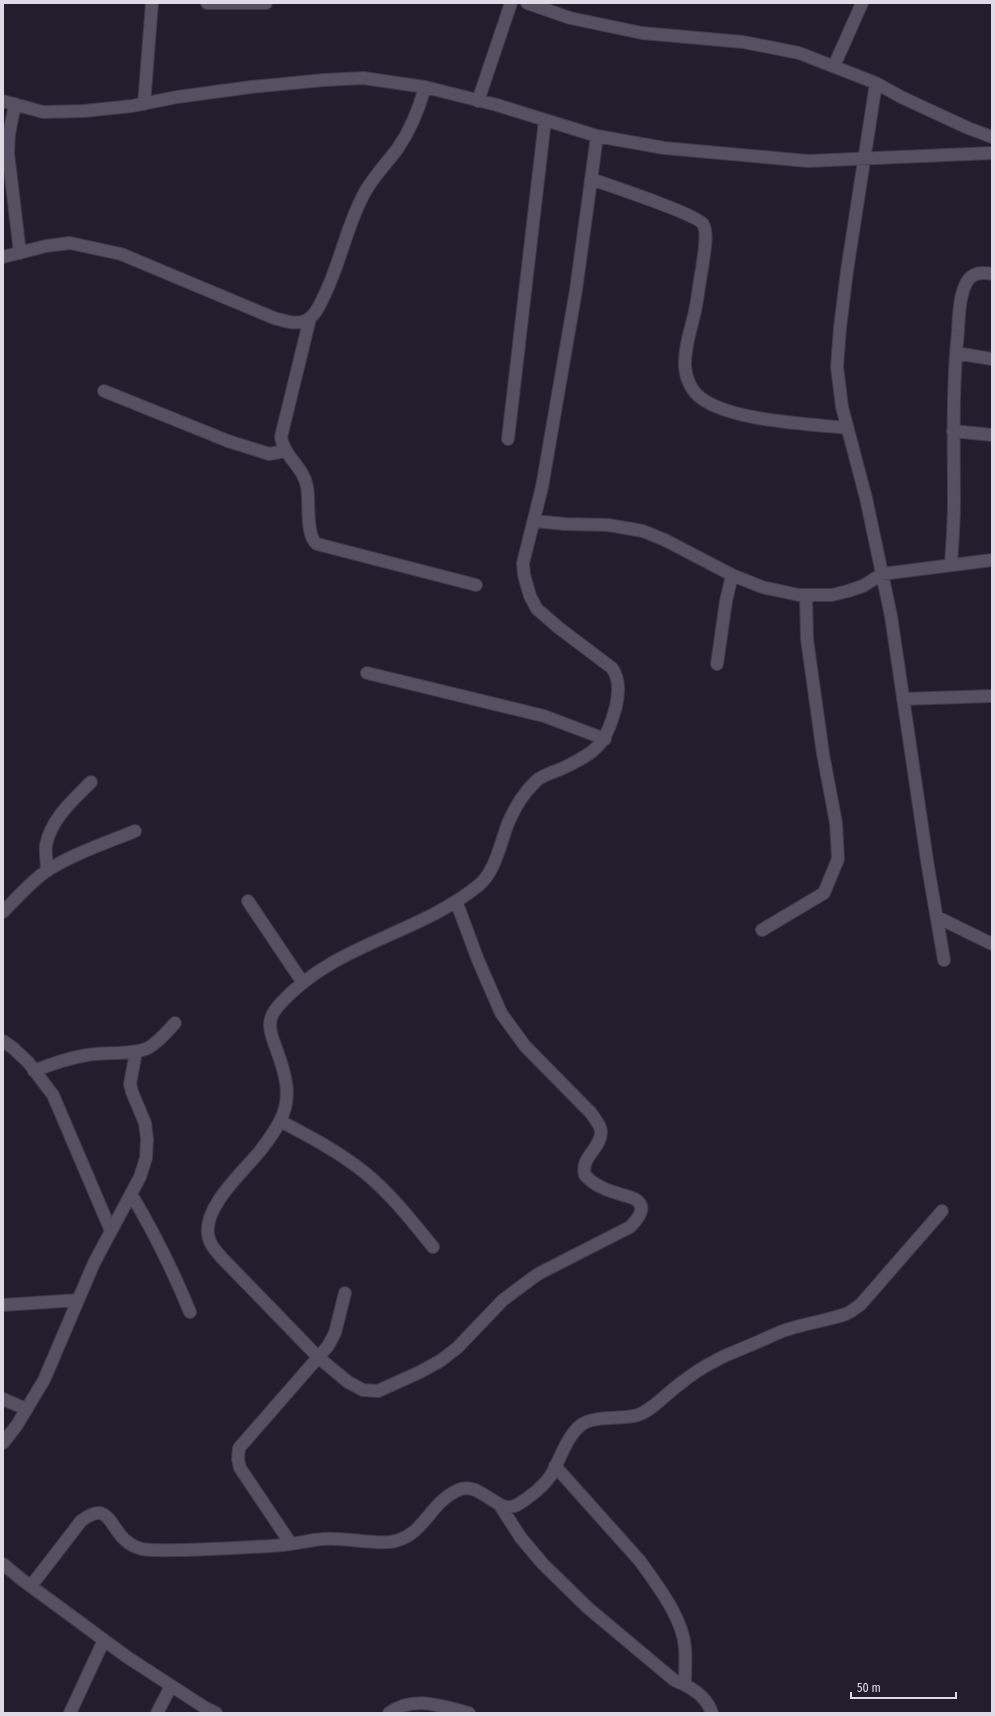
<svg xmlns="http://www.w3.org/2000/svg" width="995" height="1716" viewBox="0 0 995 1716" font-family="'Fira Sans Condensed',sans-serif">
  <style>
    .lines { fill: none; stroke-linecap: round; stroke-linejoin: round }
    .minor-casing { stroke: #403a48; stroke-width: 14 }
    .minor { stroke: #574f62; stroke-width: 12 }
  </style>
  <rect width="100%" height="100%" fill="#241d2e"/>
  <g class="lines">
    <defs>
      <path id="minor" d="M 207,3 L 266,3
        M 527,3 L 570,18 L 642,33 L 743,42 L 799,53 L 876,83 L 901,97 L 968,128 L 992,137
        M 834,66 L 862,3
        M 876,83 L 847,271 L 840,328 L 837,367 L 842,407 L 866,498 L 891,616 L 928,867 L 944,960
        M 3,101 L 43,112 L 84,111 L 132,106 L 177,97 L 251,87 L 324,80 L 363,78 L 425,87 L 497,105 L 597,136 L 664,148 L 808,161 L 992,153
        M 478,101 L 511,3
        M 15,104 L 9,134 L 8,153 L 20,253
        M 144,104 L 152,3
        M 591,179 C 608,185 696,214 703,224 C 709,234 703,258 702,269 C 699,283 698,297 695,311 C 691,329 684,348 685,367 C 686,378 691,391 701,398 C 731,421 809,424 847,428
        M 3,257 L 46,246 L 70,243 L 121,254 L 274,318 C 285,321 301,327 311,317 C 318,311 321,302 325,294 C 341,261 347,224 365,192 C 374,176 387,163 398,148 C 411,129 419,109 425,87
        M 310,318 L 281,437 C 284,457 304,467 307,487 C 310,501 305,536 317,544 L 476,585
        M 956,353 L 992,359
        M 104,391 L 228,441 L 263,452 L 269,454 L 285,451
        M 953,431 L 992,435
        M 508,439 L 545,120
        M 534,521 L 565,524 L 608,525 L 643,531 L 665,540 L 732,575 L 762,587 L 799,595 L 832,595 L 848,591 L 863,586 L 882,574 L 992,560
        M 951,565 C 952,545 954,525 954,504 C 954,446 952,389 958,331 C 959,315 959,294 968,280 C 974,272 983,272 992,274
        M 717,664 L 726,601 L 732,575
        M 367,673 L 544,716 L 605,739
        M 903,699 L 992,696
        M 47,871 C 47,863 45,853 46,845 C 51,819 73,800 91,782
        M 248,901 L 303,983
        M 456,901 L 478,960 L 501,1013 L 525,1046 L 591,1113 C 594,1118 601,1125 601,1132 C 601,1149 580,1157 585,1175 C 594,1186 609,1191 623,1195 C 626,1196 631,1197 635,1199 C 648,1207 638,1219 630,1227 L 538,1274 L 503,1300 L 457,1348 L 440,1361 L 420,1372 L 378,1391 L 363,1390 L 348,1382 L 319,1358 L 222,1258 C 216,1251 209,1244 208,1234 C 204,1206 244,1171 260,1151 C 267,1142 275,1131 280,1121 C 293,1097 285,1072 276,1048 C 273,1040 270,1033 270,1025 C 270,1016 275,1010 280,1004 C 335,943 418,935 479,885 C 496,871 501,840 509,821 C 517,804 523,794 536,781 C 543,775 553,772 561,769 C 597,752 606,745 616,706 C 619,693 620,679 612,668 L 559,628 L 537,609 L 530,596 L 524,575 L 523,563 L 542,487 L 576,290 L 597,136
        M 3,912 C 17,898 31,881 48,870 C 75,853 106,843 135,831
        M 937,917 L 992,944
        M 762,930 L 824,893 L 838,859 L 836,823 L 823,754 L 807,639 L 806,596
        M 3,1041 L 13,1048 L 28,1062 L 53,1095 L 111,1231
        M 34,1071 C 51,1064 69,1058 87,1055 C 105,1052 133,1055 148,1048 C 159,1042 167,1032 175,1023
        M 280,1121 C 309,1136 339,1152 364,1172 C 391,1194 412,1221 433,1247
        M 131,1194 C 154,1232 173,1271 190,1312
        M 3,1305 L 78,1300
        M 3,1399 L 26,1409
        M 3,1443 L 17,1425 L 44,1380 L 94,1263 L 140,1177 L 146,1158 L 147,1139 L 145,1123 L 132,1092 L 130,1084 L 136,1052
        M 555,1466 L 640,1561 C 657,1585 683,1618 685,1648 C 686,1660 685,1673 685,1685 C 698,1692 707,1699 712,1713
        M 499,1504 L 521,1538 L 543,1564 L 588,1608 L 674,1680 L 685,1685
        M 291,1544 L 240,1468 L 238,1459 L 239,1448 L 328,1346 L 335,1333 L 345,1293
        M 3,1564 L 21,1579 L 127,1657 L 204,1707 L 216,1713
        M 31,1586 L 81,1521 C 108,1501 108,1523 124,1539 C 132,1547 141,1550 152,1550 C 196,1551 239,1548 283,1545 C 296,1544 309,1540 323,1539 C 345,1537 368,1544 390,1542 C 423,1538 428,1505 456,1491 C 480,1478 497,1516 517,1505 C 529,1498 544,1486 551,1475 C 560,1460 566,1437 581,1425 C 594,1415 621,1420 638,1415 C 654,1409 667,1393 681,1383 C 691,1375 703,1367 715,1361 C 725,1355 737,1351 748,1346 C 762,1341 775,1333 789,1329 C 808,1323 828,1320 846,1314 C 851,1312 856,1308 861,1304 L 942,1211
        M 70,1713 L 104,1640
        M 157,1713 L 171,1686
        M 389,1713 C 413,1695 442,1706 469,1713"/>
    </defs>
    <use href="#minor" class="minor-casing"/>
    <use href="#minor" class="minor"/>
  </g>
  <rect width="995" height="1716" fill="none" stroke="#dfdbe6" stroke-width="8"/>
  <path d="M851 1692v6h105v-6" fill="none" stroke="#dfdbe6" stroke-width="2"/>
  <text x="857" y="1692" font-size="12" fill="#dfdbe6" stroke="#241d2e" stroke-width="3" paint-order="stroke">50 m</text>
</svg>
